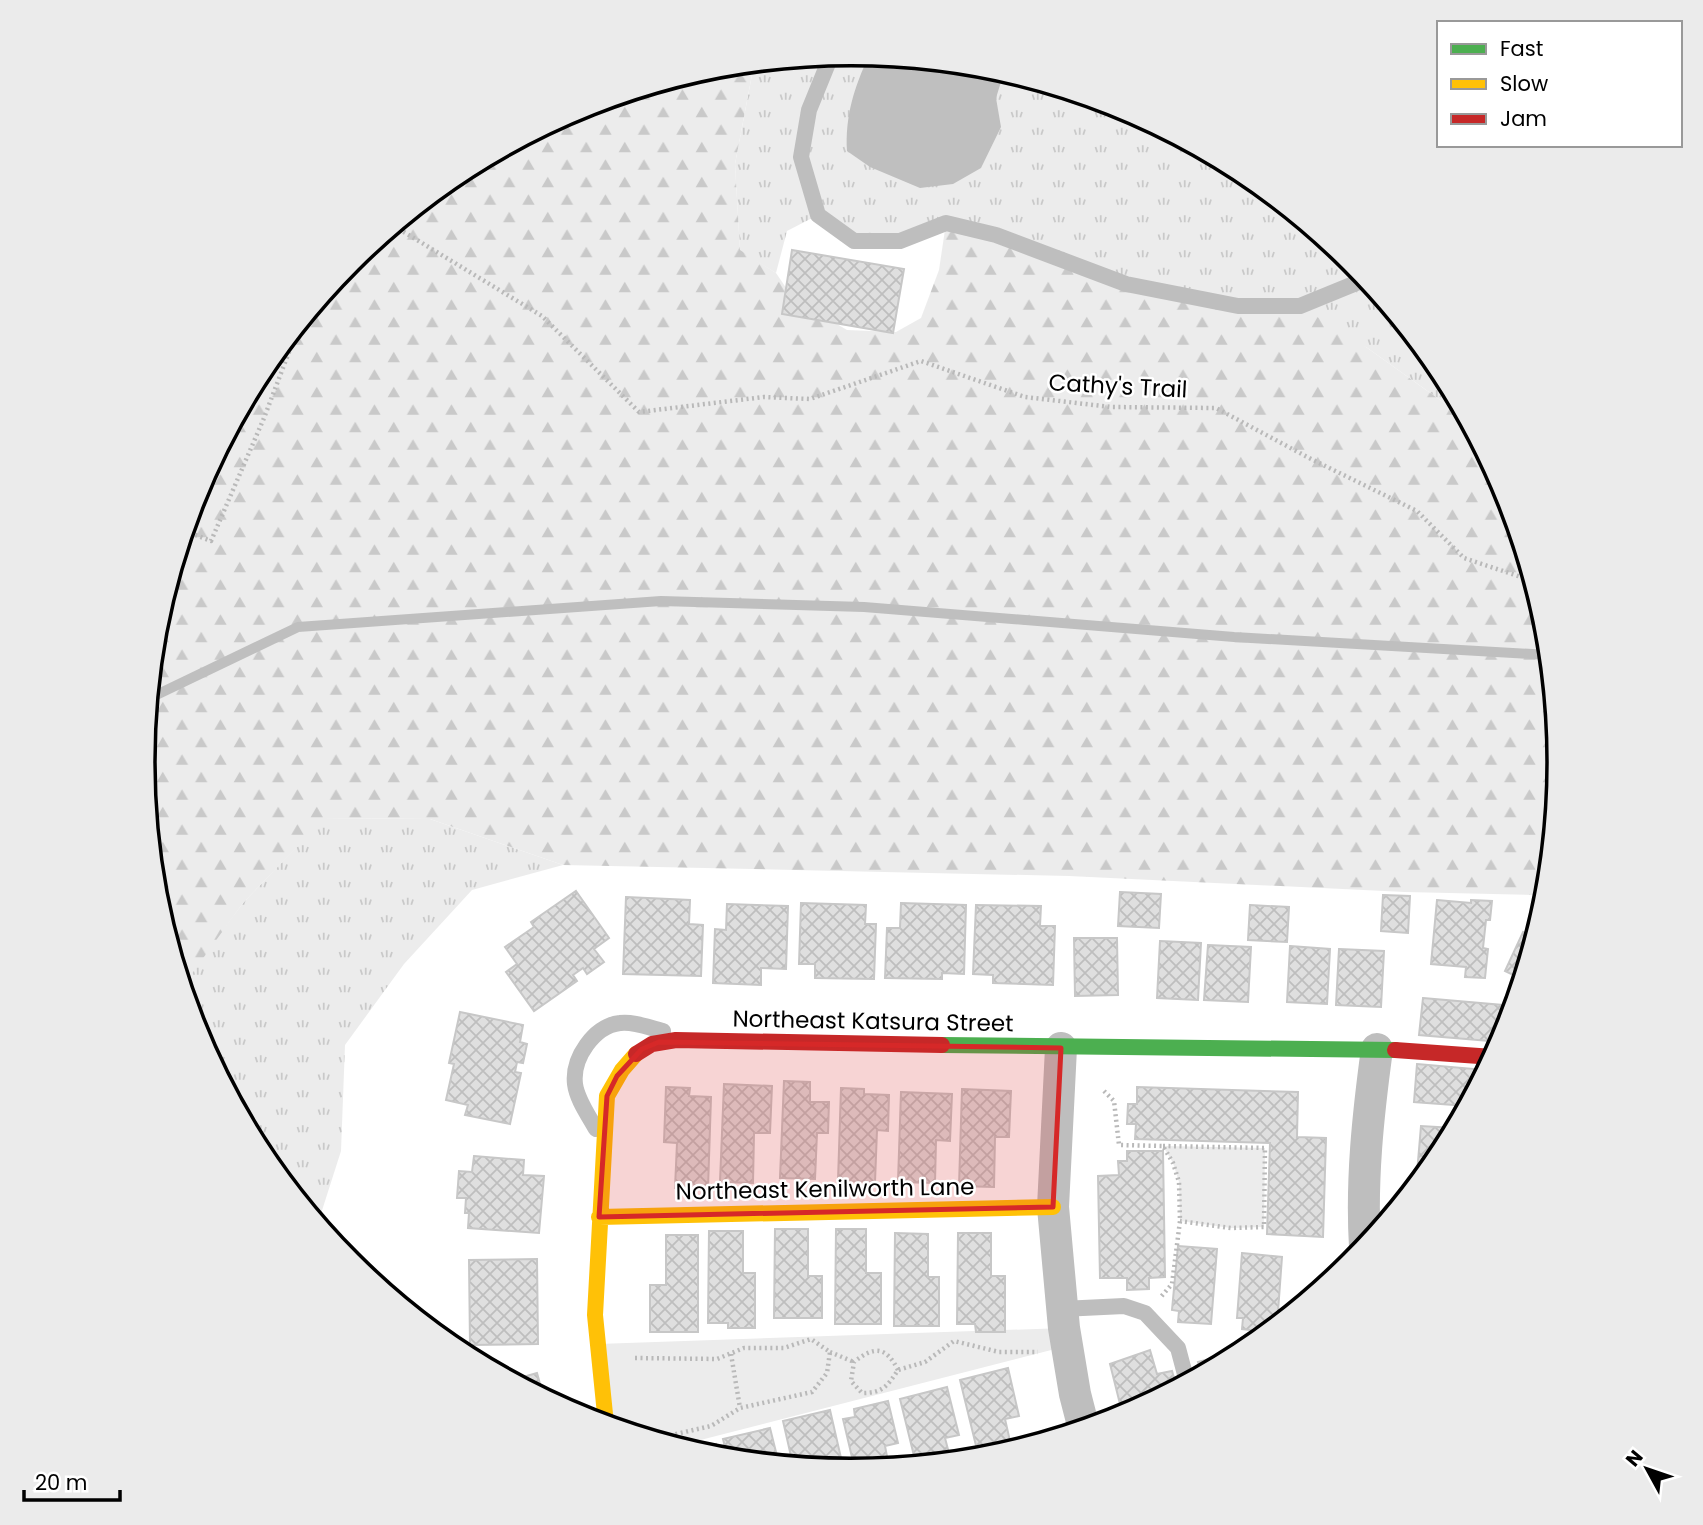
<svg xmlns="http://www.w3.org/2000/svg" width="1703" height="1525" viewBox="0 0 1703 1525" font-family="Poppins,sans-serif">
  <style>
    .grass { fill: url(#grass-tufts) }
    .forest { fill: url(#forest-firs) }
    .park { fill: #ececec }
    .water { fill: #bfbfbf }
    .lines { fill: none; stroke-linecap: round; stroke-linejoin: round }
    .stream { stroke: #bfbfbf; stroke-width: 10 }
    .building { fill: url(#building-cross-hatch); stroke: #c7c7c7; stroke-width: 2 }
    .path { stroke: #b9b9b9; stroke-width: 4.5; stroke-dasharray: 2 3.5; stroke-linecap: butt }
    .lane { stroke: #bebebe; stroke-width: 16 }
    .street { stroke: #bebebe; stroke-width: 32 }
    .fast { stroke: #4caf50; stroke-width: 16 }
    .slow { stroke: #ffc107; stroke-width: 16 }
    .jam { stroke: #c62828; stroke-width: 16 }
    .marked { fill: #d62828; fill-opacity: 0.2; stroke: #d62828; stroke-width: 5; stroke-linejoin: round }
    .labels { text-anchor: middle; stroke-width: 5; stroke-linejoin: round; paint-order: stroke }
    .street-label { font-size: 23px; fill: #000; stroke: #fff }
    .rim { fill: none; stroke: #000; stroke-width: 3.5 }
  </style>
  <defs>
    <pattern id="grass-tufts" width="24" height="20" patternUnits="userSpaceOnUse" patternTransform="scale(1.75)"><rect width="24" height="20" fill="#ececec"/><path d="M3 7l-1-3M5 7V3M7 7l1-3M15 17l-1-3M17 17v-4M19 17l1-3" fill="none" stroke="#c9c9c9"/></pattern>
    <pattern id="forest-firs" width="22" height="20" patternUnits="userSpaceOnUse" patternTransform="scale(1.75)"><rect width="22" height="20" fill="#ececec"/><path d="M5 1l3.5 6h-7zM16 11l3.5 6h-7z" fill="#c9c9c9"/></pattern>
    <pattern id="building-cross-hatch" width="8" height="8" patternUnits="userSpaceOnUse" patternTransform="scale(1.75)"><rect width="8" height="8" fill="#dfdfdf"/><path d="M0 0l8 8M0 8l8-8" fill="none" stroke="#bebebe"/></pattern>
  </defs>
  <rect width="100%" height="100%" fill="#fff"/>
  <path class="grass" d="M 852,54 L 990,68 L 1123,108 L 1245,174 L 1353,262 L 1441,369 L 1468,420 L 1366,347 L 1126,284 L 946,223 L 900,241 L 854,241 L 818,215 L 787,231 L 776,273 L 740,251 L 735,164 L 754,64 Z
    M 324,818 L 430,819 L 563,865 L 472,890 L 404,964 L 345,1045 L 341,1151 L 318,1223 L 262,1156 L 197,1033 L 182,984 L 243,903 Z"/>
  <path class="forest" d="M 754,64 L 735,164 L 740,250 L 776,273 L 793,298 L 847,330 L 896,332 L 921,318 L 939,270 L 946,223 L 1126,284 L 1300,306 L 1366,347 L 1468,420 L 1506,492 L 1546,625 L 1560,763 L 1547,887 L 1538,895 L 1405,892 L 1069,876 L 563,865 L 430,819 L 325,818 L 243,903 L 183,986 L 157,900 L 143,762 L 157,624 L 197,491 L 263,369 L 351,261 L 458,173 L 581,108 L 714,68 Z"/>
  <path class="park" d="M 1163,1146 L 1265,1148 L 1264,1227 L 1231,1228 L 1180,1221 L 1179,1182 L 1173,1163 Z
    M 1064,1328 L 1067,1346 L 677,1446 L 606,1424 L 598,1344 Z"/>
  <path class="water" d="M 869,56 L 990,68 L 1004,72 L 996,98 L 1001,127 L 981,168 L 953,184 L 920,188 L 870,167 L 847,151 C 845,117 854,87 869,56 Z"/>
  <g class="lines">
    <path class="stream" d="M 150,698 L 298,627 L 661,601 L 864,607 L 1234,637 L 1549,655"/>
  </g>
  <path class="building" d="M 792,250 L 904,269 L 893,333 L 782,314 Z
    M 576,891 L 609,938 L 594,949 L 604,962 L 587,974 L 583,968 L 573,975 L 577,981 L 534,1011 L 506,972 L 517,964 L 505,947 L 534,927 L 531,922 Z
    M 1120,892 L 1161,894 L 1159,928 L 1118,926 Z
    M 1383,895 L 1410,896 L 1408,933 L 1381,931 Z
    M 626,897 L 690,900 L 689,924 L 703,925 L 701,976 L 623,974 Z
    M 1437,900 L 1471,903 L 1471,900 L 1492,901 L 1490,920 L 1486,920 L 1483,948 L 1488,949 L 1485,978 L 1465,977 L 1466,967 L 1431,964 Z
    M 801,903 L 866,905 L 865,924 L 876,924 L 874,979 L 815,978 L 815,964 L 799,964 Z
    M 901,903 L 966,905 L 964,974 L 942,973 L 942,979 L 885,978 L 887,928 L 900,928 Z
    M 727,904 L 788,906 L 786,969 L 761,968 L 761,985 L 713,983 L 715,929 L 726,930 Z
    M 976,905 L 1041,906 L 1040,926 L 1055,926 L 1053,985 L 993,983 L 993,975 L 973,974 Z
    M 1250,905 L 1289,907 L 1287,942 L 1248,940 Z
    M 1523,932 L 1535,938 L 1522,979 L 1505,971 Z
    M 1074,938 L 1117,938 L 1118,995 L 1075,996 Z
    M 1160,941 L 1201,943 L 1198,1000 L 1157,998 Z
    M 1208,945 L 1251,947 L 1248,1002 L 1204,1000 Z
    M 1290,946 L 1330,949 L 1327,1004 L 1287,1002 Z
    M 1339,949 L 1384,951 L 1381,1007 L 1336,1005 Z
    M 1423,998 L 1514,1006 L 1501,1042 L 1419,1035 Z
    M 460,1012 L 523,1025 L 520,1042 L 527,1044 L 523,1063 L 517,1062 L 515,1072 L 521,1073 L 510,1124 L 465,1115 L 468,1105 L 446,1100 L 454,1064 L 449,1063 Z
    M 1417,1064 L 1486,1070 L 1467,1106 L 1414,1102 Z
    M 784,1081 L 810,1082 L 810,1102 L 829,1102 L 828,1133 L 817,1133 L 815,1179 L 780,1178 Z
    M 724,1084 L 772,1086 L 770,1133 L 754,1133 L 753,1183 L 720,1182 Z
    M 666,1087 L 690,1088 L 689,1096 L 711,1097 L 708,1189 L 675,1188 L 677,1143 L 664,1142 Z
    M 1137,1087 L 1298,1092 L 1297,1137 L 1326,1138 L 1323,1237 L 1267,1234 L 1270,1143 L 1135,1139 L 1136,1124 L 1127,1124 L 1128,1104 L 1137,1104 Z
    M 841,1088 L 864,1089 L 864,1094 L 889,1095 L 888,1131 L 877,1130 L 875,1182 L 838,1181 Z
    M 962,1089 L 1011,1091 L 1009,1137 L 995,1137 L 994,1187 L 959,1186 Z
    M 901,1092 L 952,1094 L 950,1141 L 936,1140 L 935,1183 L 898,1182 Z
    M 1456,1117 L 1461,1117 L 1440,1156 L 1416,1185 L 1421,1126 L 1455,1128 Z
    M 1127,1151 L 1163,1151 L 1165,1277 L 1149,1278 L 1149,1289 L 1127,1290 L 1127,1278 L 1100,1278 L 1098,1176 L 1119,1175 L 1118,1161 L 1127,1161 Z
    M 474,1156 L 524,1160 L 523,1175 L 544,1176 L 539,1233 L 468,1228 L 469,1213 L 465,1213 L 466,1198 L 457,1198 L 459,1171 L 472,1172 Z
    M 775,1229 L 808,1229 L 808,1276 L 822,1276 L 822,1318 L 774,1318 Z
    M 836,1229 L 866,1229 L 866,1273 L 881,1273 L 881,1324 L 835,1324 Z
    M 709,1231 L 743,1231 L 743,1273 L 755,1273 L 755,1328 L 728,1328 L 728,1323 L 708,1323 Z
    M 895,1233 L 928,1234 L 928,1277 L 939,1277 L 939,1326 L 894,1326 Z
    M 958,1233 L 991,1233 L 991,1276 L 1005,1276 L 1005,1332 L 976,1332 L 975,1324 L 957,1324 Z
    M 666,1235 L 698,1235 L 698,1332 L 650,1332 L 650,1285 L 666,1285 Z
    M 1178,1246 L 1217,1249 L 1211,1324 L 1178,1322 L 1179,1311 L 1172,1310 Z
    M 1242,1253 L 1282,1257 L 1277,1325 L 1269,1332 L 1242,1329 L 1243,1318 L 1237,1318 Z
    M 537,1259 L 538,1344 L 470,1345 L 469,1260 Z
    M 1248,1349 L 1245,1352 L 1201,1375 L 1198,1362 Z
    M 1150,1350 L 1157,1374 L 1172,1371 L 1177,1388 L 1123,1416 L 1110,1364 Z
    M 1008,1368 L 1019,1416 L 1005,1419 L 1012,1450 L 979,1458 L 960,1380 Z
    M 537,1373 L 544,1398 L 512,1380 Z
    M 947,1387 L 959,1435 L 945,1438 L 951,1461 L 916,1464 L 900,1399 Z
    M 888,1401 L 898,1443 L 885,1446 L 889,1467 L 855,1470 L 843,1419 L 855,1417 L 854,1409 Z
    M 830,1410 L 841,1458 L 827,1461 L 829,1469 L 793,1465 L 783,1421 Z
    M 770,1428 L 779,1464 L 728,1459 L 723,1439 Z
    M 716,1444 L 719,1458 L 691,1450 Z"/>
  <g class="lines">
    <path class="path" d="M 394,226 L 542,316 L 639,412 L 764,397 L 810,399 L 921,361 L 1025,397 L 1111,407 L 1216,408 L 1311,459 L 1417,511 L 1464,558 L 1533,581
      M 185,531 L 211,541 L 264,418 L 300,323
      M 1104,1091 L 1114,1101 L 1119,1145 L 1163,1146 L 1173,1163 L 1179,1182 L 1180,1221 L 1172,1284 L 1160,1298
      M 1163,1146 L 1265,1148 L 1264,1227 L 1231,1228 L 1180,1221
      M 830,1352 L 854,1362
      M 731,1354 L 740,1408
      M 635,1358 L 717,1359 L 744,1348 L 784,1348 L 811,1339 L 830,1352 L 827,1373 L 812,1392 L 740,1408 L 711,1426 L 654,1439
      M 898,1370 C 886,1346 874,1346 854,1362 L 851,1381 L 862,1393 C 882,1393 887,1387 898,1370 L 925,1362 L 954,1341 L 999,1352 L 1038,1352"/>
    <path class="lane" d="M 831,56 L 809,110 L 801,157 L 818,215 L 854,241 L 900,241 L 946,223 L 996,235 L 1126,284 L 1238,306 L 1300,306 L 1366,279
      M 596,1129 C 589,1116 577,1100 575,1084 C 572,1058 594,1026 620,1023 C 633,1021 650,1028 663,1031
      M 1062,1309 L 1124,1306 L 1145,1313 L 1178,1348 L 1187,1382"/>
    <path class="street" d="M 1061,1048 L 1053,1207 L 1064,1328 L 1075,1394 L 1084,1429
      M 1365,1247 C 1361,1181 1368,1115 1377,1049"/>
    <path class="fast" d="M 942,1045 L 1395,1050"/>
    <path class="slow" d="M 599,1217 L 1053,1207
      M 606,1424 L 595,1315 L 607,1096 L 622,1070 L 636,1054"/>
    <path class="jam" d="M 1395,1050 L 1493,1057
      M 636,1054 L 652,1044 L 676,1040 L 942,1045"/>
  </g>
  <path class="marked" d="M 659,1042 L 1061,1048 L 1053,1207 L 599,1217 L 607,1096 L 617,1076 L 642,1049 Z"/>
  <g class="labels">
    <g class="street-label">
      <text transform="translate(1118 386) rotate(3)" y="8">Cathy's Trail</text>
      <text transform="translate(873 1021) rotate(1)" y="8">Northeast Katsura Street</text>
      <text transform="translate(825 1189) rotate(-1)" y="8">Northeast Kenilworth Lane</text>
    </g>
  </g>
  <path d="M0 0H1703V1525H0ZM155 762a696 696 0 1 1 1392 0a696 696 0 1 1-1392 0Z" fill="#ebebeb" fill-rule="evenodd"/>
  <path class="rim" d="M155 762a696 696 0 1 1 1392 0a696 696 0 1 1-1392 0Z"/>
  <rect x="1437" y="21" width="245" height="126" fill="#ffffff" stroke="#999999" stroke-width="2"/>
  <rect x="1451" y="44" width="35" height="10" fill="#4caf50" stroke="#999999" stroke-width="2"/>
  <text x="1500" y="56" font-size="21" fill="#000000">Fast</text>
  <rect x="1451" y="79" width="35" height="10" fill="#ffc107" stroke="#999999" stroke-width="2"/>
  <text x="1500" y="91" font-size="21" fill="#000000">Slow</text>
  <rect x="1451" y="114" width="35" height="10" fill="#c62828" stroke="#999999" stroke-width="2"/>
  <text x="1500" y="126" font-size="21" fill="#000000">Jam</text>
  <g transform="translate(1647 1469) rotate(310)" stroke="#ffffff" stroke-width="5" paint-order="stroke">
  <path d="M0-5L12 26L0 18L-12 26Z" fill="#000000"/>
  <text y="-10" font-size="19" font-weight="bold" text-anchor="middle" fill="#000000">N</text>
  </g>
  <path d="M24 1490v10h96v-10" fill="none" stroke="#000000" stroke-width="3.5"/>
  <text x="35" y="1490" font-size="21" fill="#000000" stroke="#ffffff" stroke-width="5" paint-order="stroke">20 m</text>
</svg>
